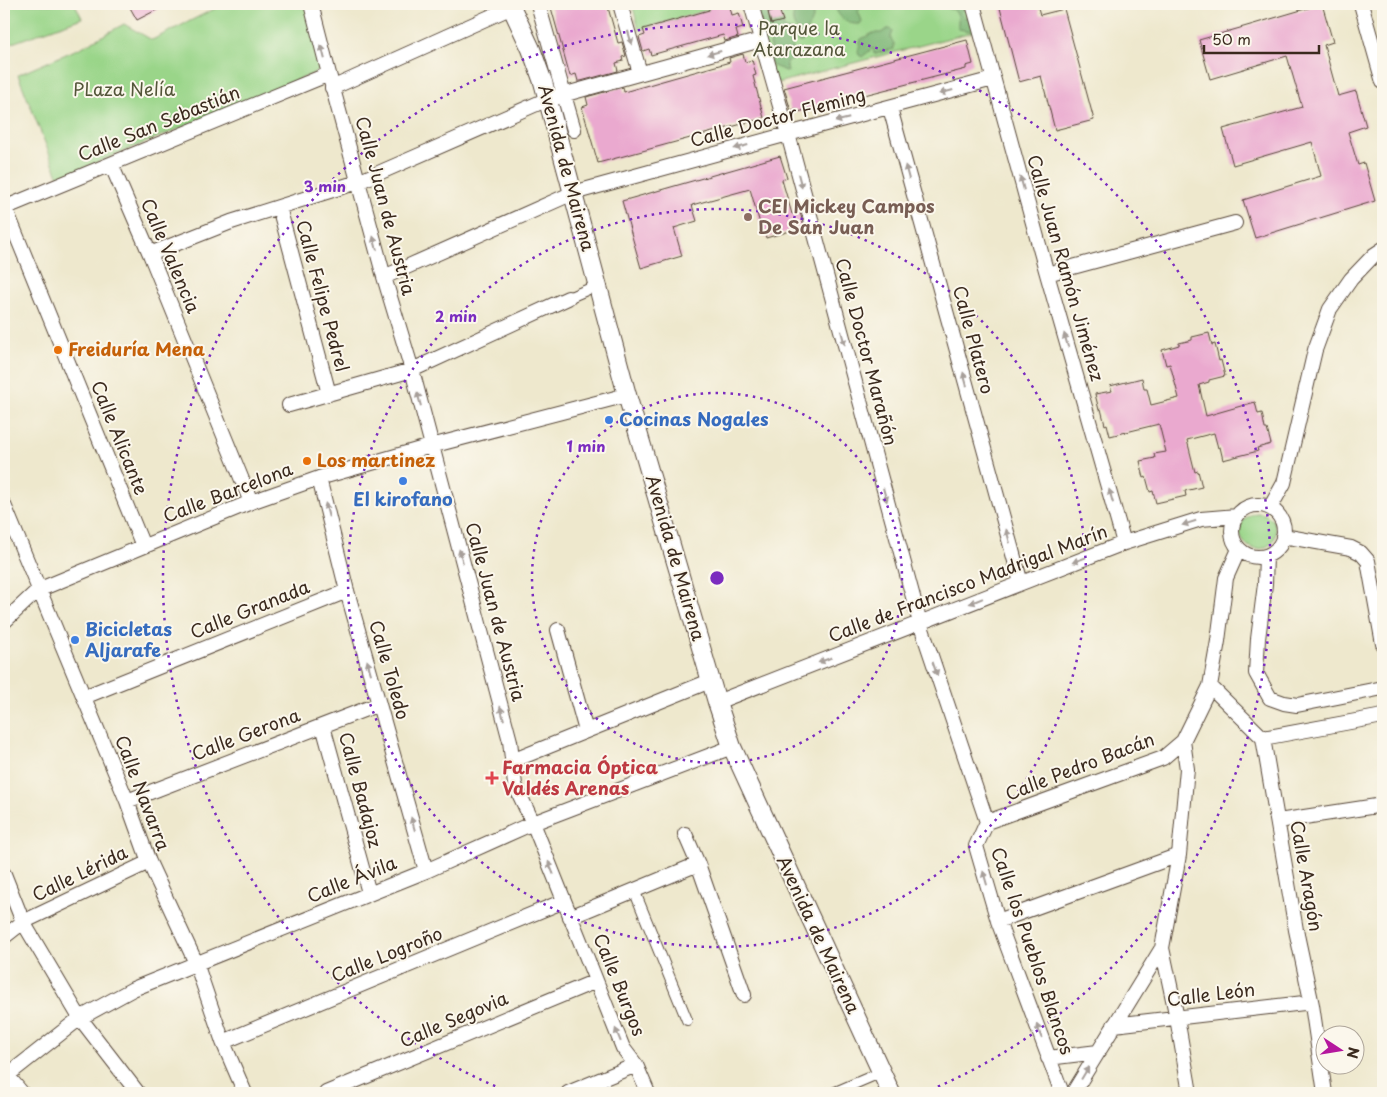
<svg xmlns="http://www.w3.org/2000/svg" width="1387" height="1097" viewBox="0 0 1387 1097" font-family="'Playpen Sans',sans-serif">
  <style>
    .green { fill: #9ad589; stroke: #6a8054 }
    .forest { fill: #7bb675; stroke: #5b704a }
    .building { fill: #eaa9cf }
    .lines { fill: none; stroke-linecap: round; stroke-linejoin: round }
    .pedestrian-casing { stroke: #564638; stroke-width: 12 }
    .minor-casing { stroke: #564638; stroke-width: 16 }
    .tertiary-casing { stroke: #564638; stroke-width: 20 }
    .pedestrian { stroke: #fff; stroke-width: 10 }
    .minor { stroke: #fff; stroke-width: 14 }
    .tertiary { stroke: #fff; stroke-width: 18 }
    .oneway { fill: #a79f9a }
    .ring { fill: none; stroke: #7b2cbf; stroke-width: 2.5; stroke-dasharray: 2.5 5 }
    .education-dot { fill: #8d6e63; stroke: #fbf7ec; stroke-width: 2 }
    .food-dot { fill: #e8710a; stroke: #fbf7ec; stroke-width: 2 }
    .shop-dot { fill: #3f7fe0; stroke: #fbf7ec; stroke-width: 2 }
    .health-dot { fill: #e0444e; stroke: #fbf7ec; stroke-width: 2 }
    .labels { text-anchor: middle; stroke-width: 4; stroke-linejoin: round; paint-order: stroke }
    .park-label { font-size: 18px; fill: #535539; stroke: #fbf7ec }
    .street-label { font-size: 18px; fill: #3b2a1e; stroke: #fbf7ec }
    .education-label { font-size: 18px; font-weight: bold; fill: #785e54; stroke: #fbf7ec; text-anchor: start }
    .food-label { font-size: 18px; font-weight: bold; fill: #c56008; stroke: #fbf7ec; text-anchor: start }
    .shop-label { font-size: 18px; font-weight: bold; fill: #366cbe; stroke: #fbf7ec; text-anchor: start }
    .health-label { font-size: 18px; font-weight: bold; fill: #be3a42; stroke: #fbf7ec; text-anchor: start }
    .centre { fill: #7b2cbf; stroke: #fbf7ec; stroke-width: 2.5 }
    .ring-label { font-size: 15px; text-anchor: middle; font-weight: bold; fill: #7b2cbf; stroke: #fbf7ec; stroke-width: 4; stroke-linejoin: round; paint-order: stroke }
  </style>
  <rect width="100%" height="100%" fill="#fbf7ec"/>
  <filter id="ink" filterUnits="userSpaceOnUse"><feTurbulence type="fractalNoise" baseFrequency=".02" numOctaves="2"/><feDisplacementMap in="SourceGraphic" scale="10" xChannelSelector="R" yChannelSelector="G"/><feConvolveMatrix kernelMatrix="1 2 1 2 8 2 1 2 1" color-interpolation-filters="sRGB"/></filter>
  <filter id="wash" filterUnits="userSpaceOnUse"><feTurbulence type="fractalNoise" baseFrequency=".0096" numOctaves="4" result="noise"/><feDisplacementMap in="SourceGraphic" scale="20" xChannelSelector="R" yChannelSelector="G"/><feGaussianBlur stdDeviation="1.12" result="paint"/><feColorMatrix in="noise" values="0 0 0 0 0 0 0 0 0 0 0 0 0 0 0 0 0 1.4 0 .05"/><feComposite in="paint" operator="in"/></filter>
  <g filter="url(#wash)">
    <rect width="100%" height="100%" fill="#eee8cd"/>
    <path class="green" d="M 4,4 L 75,4 L 82,18 L 4,46 Z
      M 224,4 L 307,4 L 322,70 L 59,178 L 18,75 L 82,47 L 124,24 L 152,40 Z
      M 632,4 L 708,4 L 709,10 L 639,30 Z
      M 751,4 L 973,4 L 980,30 L 773,84 Z
      M1240 531a18 18 0 1 1 36 0a18 18 0 1 1-36 0Z"/>
    <path class="forest" d="M 755,4 L 816,4 L 819,7 L 822,8 L 814,11 C 813,14 813,16 813,18 C 812,25 804,28 808,35 L 802,42 L 798,42 L 796,39 L 798,32 C 792,23 792,22 794,11 L 785,14 L 784,9 L 781,7 L 768,12 L 771,24 L 783,21 L 784,28 L 791,30 L 792,32 L 790,42 L 794,51 L 792,61 L 788,60 L 786,63 L 788,72 L 771,65 L 770,44 L 772,37 L 770,35 L 763,34 Z
      M 829,4 L 864,4 L 858,11 L 862,21 L 860,24 C 848,25 840,19 836,9 L 830,6 Z
      M 945,4 L 966,4 L 962,12 L 964,18 L 970,15 L 972,28 L 971,31 L 958,29 L 958,15 L 953,9 L 949,9 Z
      M 887,29 L 890,29 L 893,31 L 891,37 L 891,40 L 894,43 L 894,49 L 874,54 L 873,48 L 862,57 L 859,55 L 858,52 L 861,39 L 873,33 L 881,33 Z"/>
    <g id="blocks">
      <path class="building" d="M 128,4 L 168,4 L 137,20 Z
        M 550,4 L 607,4 L 618,43 L 622,42 L 626,56 L 622,57 L 623,61 L 616,63 L 618,71 L 581,81 L 578,81 L 576,74 L 570,76 Z
        M 708,4 L 729,4 L 732,15 L 739,13 L 743,28 L 736,30 L 738,37 L 725,41 L 723,35 L 651,55 L 649,49 L 643,51 L 639,37 L 645,35 L 643,29 L 709,10 Z
        M 999,4 L 1037,4 L 1040,15 L 1064,9 L 1094,120 L 1055,130 L 1041,76 L 1019,82 Z
        M 1322,4 L 1333,42 L 1324,45 L 1338,96 L 1356,91 L 1366,126 L 1348,132 L 1358,165 L 1364,163 L 1375,201 L 1255,238 L 1243,200 L 1321,176 L 1312,142 L 1233,165 L 1223,129 L 1302,107 L 1287,56 L 1210,79 L 1199,40 Z
        M 779,9 L 783,21 L 771,24 L 768,12 Z
        M 967,40 L 973,64 L 966,66 L 966,69 L 798,112 L 797,109 L 791,111 L 784,88 Z
        M 743,54 L 745,62 L 752,60 L 756,75 L 753,76 L 764,118 L 598,163 L 582,107 L 588,105 L 586,97 L 623,87 L 624,92 L 673,78 L 730,62 L 729,58 Z
        M 780,156 L 787,178 L 782,180 L 792,214 L 800,212 L 804,227 L 766,238 L 765,233 L 763,234 L 750,189 L 692,205 L 697,221 L 674,228 L 682,256 L 641,268 L 622,201 Z
        M 1209,333 L 1212,345 L 1215,344 L 1219,361 L 1221,360 L 1225,376 L 1209,380 L 1209,382 L 1199,385 L 1206,416 L 1255,402 L 1258,414 L 1262,413 L 1265,429 L 1267,429 L 1271,444 L 1257,448 L 1258,451 L 1223,460 L 1220,447 L 1218,448 L 1214,433 L 1187,440 L 1195,472 L 1198,471 L 1202,487 L 1185,491 L 1186,496 L 1156,503 L 1153,491 L 1150,492 L 1146,477 L 1144,478 L 1140,461 L 1155,458 L 1154,454 L 1166,452 L 1159,424 L 1110,436 L 1107,424 L 1105,425 L 1101,409 L 1099,410 L 1095,394 L 1112,391 L 1110,386 L 1142,378 L 1144,389 L 1147,389 L 1151,405 L 1179,398 L 1170,364 L 1166,365 L 1162,350 L 1179,345 L 1179,343 L 1192,340 L 1192,337 Z"/>
    </g>
  </g>
  <g filter="url(#ink)">
    <use href="#blocks" fill-opacity="0" stroke="#564638" stroke-width="1"/>
    <g class="lines">
      <defs>
        <path id="pedestrian" d="M 568,298 L 598,285
          M 1381,805 L 1383,818
          M 634,890 L 687,1020
          M 833,1093 L 882,1072"/>
        <path id="minor" d="M 311,4 L 329,74 L 384,277 L 412,370 L 510,741 L 515,785 L 533,823 L 623,1048 L 636,1065 L 648,1093
          M 538,4 L 574,130
          M 620,4 L 640,73
          M 751,4 L 788,134 L 920,623 L 987,822 L 976,846 L 998,921 L 1062,1093
          M 973,4 L 1047,274 L 1124,543
          M 1361,4 L 1383,82
          M 332,88 L 512,7
          M 890,108 L 1021,583
          M 111,164 L 150,254 L 251,502
          M 4,205 L 143,546
          M 279,207 L 329,394
          M 4,208 L 329,74
          M 150,254 L 231,222 L 358,182 L 548,99 L 761,40
          M 1047,274 L 1235,223
          M 384,277 L 573,193 L 788,134 L 993,79
          M 289,405 L 412,370 L 568,298
          M 319,478 L 347,591 L 426,871
          M 4,505 L 127,801 L 149,862 L 196,963 L 223,1042 L 245,1093
          M1232 531a26 26 0 1 1 52 0a26 26 0 1 1-52 0Z
          M 1270,508 L 1284,483 L 1315,350 L 1330,309 L 1351,279 L 1374,255 L 1383,249
          M 1283,536 L 1351,548 L 1361,553 L 1368,561 L 1383,644
          M 1266,556 L 1265,584 L 1258,639 L 1256,673 L 1270,698 L 1284,703 L 1297,705 L 1383,688
          M 4,622 L 38,590 L 251,502 L 319,478 L 431,446 L 627,395
          M 558,630 L 586,731
          M 1210,686 L 1263,738 L 1296,930 L 1312,1005 L 1325,1093
          M 84,697 L 347,591
          M 717,702 L 1124,543 L 1201,519 L 1237,516
          M 323,726 L 369,893
          M 1263,738 L 1383,716
          M 512,761 L 710,681
          M 127,801 L 379,704
          M 1278,821 L 1383,805
          M 987,822 L 1163,758 L 1183,741 L 1210,686 L 1218,641 L 1226,578 L 1239,549
          M 685,834 L 698,864 L 744,995
          M 4,874 L 23,922 L 80,1018 L 138,1093
          M 570,917 L 698,864
          M 998,921 L 1179,855
          M 4,937 L 23,922 L 149,862
          M 1162,948 L 1177,1018 L 1190,1093
          M 1114,1025 L 1304,1003 L 1312,1005
          M 223,1042 L 564,901
          M 1048,1058 L 1098,1052
          M 7,1075 L 22,1093
          M 4,1078 L 80,1018 L 133,989 L 426,871 L 533,823 L 732,747
          M 326,1093 L 596,981
          M 568,1093 L 636,1065
          M 1073,1093 L 1162,948 L 1179,855 L 1187,769 L 1183,741"/>
        <path id="tertiary" d="M 510,4 L 531,49 L 543,82 L 627,395 L 717,702 L 732,747 L 891,1093"/>
      </defs>
      <use href="#pedestrian" class="pedestrian-casing"/>
      <use href="#minor" class="minor-casing"/>
      <use href="#tertiary" class="tertiary-casing"/>
      <use href="#pedestrian" class="pedestrian"/>
      <use href="#minor" class="minor"/>
      <use href="#tertiary" class="tertiary"/>
    </g>
    <defs><path id="oneway-solid" d="M-6-.8H1V-3.2L6.5 0L1 3.2V.8H-6Z" transform="scale(1.25)"/></defs>
    <g class="oneway">
      <use href="#oneway-solid" transform="translate(630 38) rotate(74)"/>
      <use href="#oneway-solid" transform="translate(323 52) rotate(-104)"/>
      <use href="#oneway-solid" transform="translate(714 53) rotate(165)"/>
      <use href="#oneway-solid" transform="translate(946 92) rotate(165)"/>
      <use href="#oneway-solid" transform="translate(842 120) rotate(166)"/>
      <use href="#oneway-solid" transform="translate(741 147) rotate(165)"/>
      <use href="#oneway-solid" transform="translate(907 172) rotate(-105)"/>
      <use href="#oneway-solid" transform="translate(800 181) rotate(75)"/>
      <use href="#oneway-solid" transform="translate(1022 183) rotate(-105)"/>
      <use href="#oneway-solid" transform="translate(375 243) rotate(-105)"/>
      <use href="#oneway-solid" transform="translate(843 338) rotate(75)"/>
      <use href="#oneway-solid" transform="translate(1066 340) rotate(-106)"/>
      <use href="#oneway-solid" transform="translate(965 379) rotate(-105)"/>
      <use href="#oneway-solid" transform="translate(419 399) rotate(-105)"/>
      <use href="#oneway-solid" transform="translate(885 495) rotate(75)"/>
      <use href="#oneway-solid" transform="translate(1111 496) rotate(-106)"/>
      <use href="#oneway-solid" transform="translate(327 510) rotate(-104)"/>
      <use href="#oneway-solid" transform="translate(1189 523) rotate(163)"/>
      <use href="#oneway-solid" transform="translate(1008 536) rotate(-105)"/>
      <use href="#oneway-solid" transform="translate(461 556) rotate(-105)"/>
      <use href="#oneway-solid" transform="translate(1079 560) rotate(159)"/>
      <use href="#oneway-solid" transform="translate(976 601) rotate(158)"/>
      <use href="#oneway-solid" transform="translate(825 660) rotate(159)"/>
      <use href="#oneway-solid" transform="translate(369 667) rotate(-106)"/>
      <use href="#oneway-solid" transform="translate(935 669) rotate(71)"/>
      <use href="#oneway-solid" transform="translate(502 713) rotate(-105)"/>
      <use href="#oneway-solid" transform="translate(413 824) rotate(-106)"/>
      <use href="#oneway-solid" transform="translate(551 868) rotate(-112)"/>
      <use href="#oneway-solid" transform="translate(985 878) rotate(-106)"/>
      <use href="#oneway-solid" transform="translate(1039 1031) rotate(-110)"/>
      <use href="#oneway-solid" transform="translate(618 1035) rotate(-112)"/>
      <use href="#oneway-solid" transform="translate(1085 1073) rotate(-59)"/>
    </g>
  </g>
  <g class="ring">
    <circle cx="717" cy="578" r="185"/>
    <circle cx="717" cy="578" r="369"/>
    <path d="M509 1092A554 554 0 1 1 925 1092"/>
  </g>
  <circle class="education-dot" cx="748" cy="217" r="5"/>
  <g class="food-dot">
    <circle cx="58" cy="350" r="5"/>
    <circle cx="307" cy="461" r="5"/>
  </g>
  <g class="shop-dot">
    <circle cx="609" cy="420" r="5"/>
    <circle cx="403" cy="481" r="5"/>
    <circle cx="75" cy="640" r="5"/>
  </g>
  <path class="health-dot" d="M489.5 770.5h5v5h5v5h-5v5h-5v-5h-5v-5h5z"/>
  <g class="labels">
    <g class="park-label">
      <text x="799" y="35">Parque la<tspan x="799" dy="21">Atarazana</tspan></text>
      <text x="124" y="96">PLaza Nelía</text>
    </g>
    <g class="street-label">
      <text transform="translate(778 118) rotate(-15)" y="6">Calle Doctor Fleming</text>
      <text transform="translate(159 124) rotate(-22)" y="6">Calle San Sebastián</text>
      <text transform="translate(566 168) rotate(75)" y="6">Avenida de Mairena</text>
      <text transform="translate(385 206) rotate(75)" y="6">Calle Juan de Austria</text>
      <text transform="translate(170 256) rotate(67)" y="6">Calle Valencia</text>
      <text transform="translate(1065 268) rotate(74)" y="6">Calle Juan Ramón Jiménez</text>
      <text transform="translate(322 296) rotate(75)" y="6">Calle Felipe Pedrel</text>
      <text transform="translate(973 340) rotate(75)" y="6">Calle Platero</text>
      <text transform="translate(866 352) rotate(75)" y="6">Calle Doctor Marañón</text>
      <text transform="translate(119 438) rotate(68)" y="6">Calle Alicante</text>
      <text transform="translate(228 493) rotate(-21)" y="6">Calle Barcelona</text>
      <text transform="translate(675 558) rotate(74)" y="6">Avenida de Mairena</text>
      <text transform="translate(968 584) rotate(-21)" y="6">Calle de Francisco Madrigal Marín</text>
      <text transform="translate(250 610) rotate(-22)" y="6">Calle Granada</text>
      <text transform="translate(495 612) rotate(75)" y="6">Calle Juan de Austria</text>
      <text transform="translate(389 670) rotate(74)" y="6">Calle Toledo</text>
      <text transform="translate(246 735) rotate(-21)" y="6">Calle Gerona</text>
      <text transform="translate(1080 767) rotate(-21)" y="6">Calle Pedro Bacán</text>
      <text transform="translate(360 790) rotate(75)" y="6">Calle Badajoz</text>
      <text transform="translate(142 793) rotate(69)" y="6">Calle Navarra</text>
      <text transform="translate(80 874) rotate(-26)" y="6">Calle Lérida</text>
      <text transform="translate(1306 876) rotate(80)" y="6">Calle Aragón</text>
      <text transform="translate(352 880) rotate(-22)" y="6">Calle Ávila</text>
      <text transform="translate(818 935) rotate(65)" y="6">Avenida de Mairena</text>
      <text transform="translate(1032 951) rotate(71)" y="6">Calle los Pueblos Blancos</text>
      <text transform="translate(387 955) rotate(-22)" y="6">Calle Logroño</text>
      <text transform="translate(619 985) rotate(68)" y="6">Calle Burgos</text>
      <text transform="translate(1211 995) rotate(-7)" y="6">Calle León</text>
      <text transform="translate(454 1020) rotate(-23)" y="6">Calle Segovia</text>
    </g>
    <g class="education-label">
      <text x="758" y="213">CEI Mickey Campos<tspan x="758" dy="21">De San Juan</tspan></text>
    </g>
    <g class="food-label">
      <text x="68" y="356">Freiduría Mena</text>
      <text x="317" y="467">Los martinez</text>
    </g>
    <g class="shop-label">
      <text x="619" y="426">Cocinas Nogales</text>
      <text x="403" y="506" text-anchor="middle">El kirofano</text>
      <text x="85" y="636">Bicicletas<tspan x="85" dy="21">Aljarafe</tspan></text>
    </g>
    <g class="health-label">
      <text x="502" y="774">Farmacia Óptica<tspan x="502" dy="21">Valdés Arenas</tspan></text>
    </g>
  </g>
  <circle cx="717" cy="578" r="8" class="centre"/>
  <g class="ring-label">
    <text x="325" y="192">3 min</text>
    <text x="456" y="322">2 min</text>
    <text x="586" y="452">1 min</text>
  </g>
  <rect width="1387" height="1097" fill="none" stroke="#fbf7ec" stroke-width="20"/>
  <g transform="translate(1340 1050) rotate(102)"><circle r="24" fill="#fbf7ec" stroke="#aea59a"/>
  <path d="M0-4L9 19L0 12L-9 19Z" fill="#b5179e"/>
  <text y="-8" font-size="14" font-weight="bold" text-anchor="middle" fill="#3b2a1e">N</text>
  </g>
  <path d="M1204 45v8h115v-8" fill="none" stroke="#3b2a1e" stroke-width="2.5"/>
  <text x="1212" y="45" font-size="15" fill="#3b2a1e" stroke="#fbf7ec" stroke-width="4" paint-order="stroke">50 m</text>
</svg>
